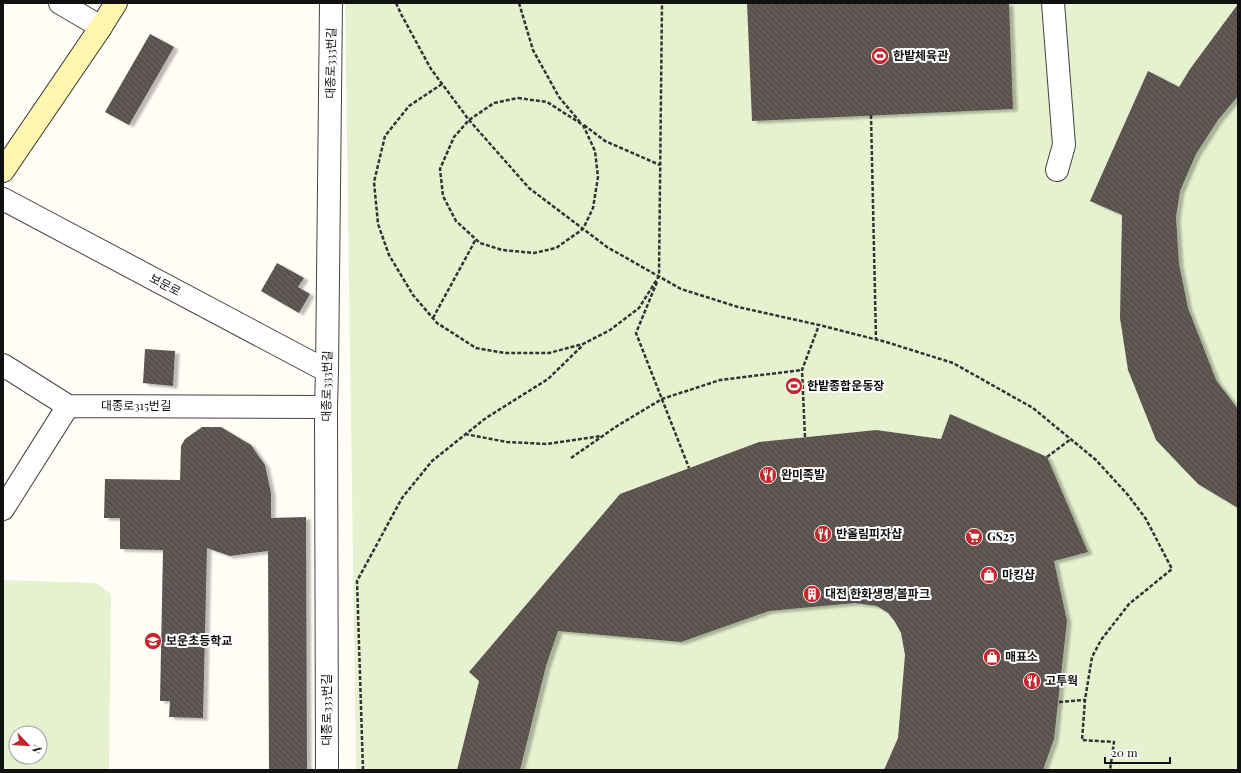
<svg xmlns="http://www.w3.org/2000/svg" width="1241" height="773" viewBox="0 0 1241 773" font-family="'Playfair Display','Noto Sans KR',serif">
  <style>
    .pitch { fill: #e6f2cf; fill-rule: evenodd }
    .building { fill: url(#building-back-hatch); filter: url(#shadow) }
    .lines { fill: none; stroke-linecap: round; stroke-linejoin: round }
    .street-casing { stroke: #444; stroke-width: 24 }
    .secondary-casing { stroke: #333; stroke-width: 24 }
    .path { stroke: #333; stroke-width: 2.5; stroke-dasharray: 4 2; stroke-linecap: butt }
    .street { stroke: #fff; stroke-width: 22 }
    .secondary { stroke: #fff6b0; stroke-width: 22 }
    .labels { text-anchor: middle; stroke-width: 4; stroke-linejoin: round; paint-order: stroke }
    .poi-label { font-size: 12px; font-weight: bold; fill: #111; stroke: #fff; text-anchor: start }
    .street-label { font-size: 12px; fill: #111; stroke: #fff }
  </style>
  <defs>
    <pattern id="building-back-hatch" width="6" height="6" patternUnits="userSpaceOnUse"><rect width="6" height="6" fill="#5a524d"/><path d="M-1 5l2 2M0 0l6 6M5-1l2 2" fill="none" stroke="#6d6662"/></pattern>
    <filter id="shadow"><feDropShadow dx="4.5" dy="2.5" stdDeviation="1" flood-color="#0004"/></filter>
  </defs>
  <rect width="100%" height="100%" fill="#fffdf5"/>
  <path class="pitch" d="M 345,3 L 1238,3 L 1238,770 L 356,770 Z
    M 3,580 L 96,583 L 111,594 L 109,770 L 3,770 ZM 16,733 L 40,733 L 40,757 L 16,757 Z"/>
  <path class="building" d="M 747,3 L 1009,3 L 1013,109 L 752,121 Z
    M 1238,4 L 1238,96 L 1218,120 L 1196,154 L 1180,191 L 1176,217 L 1179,264 L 1188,308 L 1216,380 L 1238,409 L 1238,508 L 1198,484 L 1156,440 L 1128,370 L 1120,318 L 1122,215 L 1090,201 L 1148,71 L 1179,87 L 1190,69 Z
    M 150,34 L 174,47 L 129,125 L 105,112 Z
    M 277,263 L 304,278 L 298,287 L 310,294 L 299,313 L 261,291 Z
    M 145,349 L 175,351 L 173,386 L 143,383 Z
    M 950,414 L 1047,457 L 1088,552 L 1054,561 L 1067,621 L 1054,739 L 1043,770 L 884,770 L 898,738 L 905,655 L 901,633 L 895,622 L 888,613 L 877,606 L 855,603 L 769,611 L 681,642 L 558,631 L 546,666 L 520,770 L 457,770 L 479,681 L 469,672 L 620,494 L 759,442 L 876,430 L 941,439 Z
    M 202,427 L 221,427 L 251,445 L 265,465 L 271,493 L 271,518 L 306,517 L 307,770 L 269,770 L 268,551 L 230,556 L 207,548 L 203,718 L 169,717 L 170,701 L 160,701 L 163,550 L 120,549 L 120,518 L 104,518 L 105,479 L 180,480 L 181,446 L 185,439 Z"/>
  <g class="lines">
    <defs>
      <path id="street" d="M 60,3 L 101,27
        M 1053,3 L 1064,145 L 1057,170
        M 3,199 L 327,371
        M 3,365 L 68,406
        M 3,509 L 68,406 L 326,407
        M 327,770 L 326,407 L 327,371 L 331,3"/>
      <path id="secondary" d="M 3,171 L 101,27 L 116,3"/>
    </defs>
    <use href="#street" class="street-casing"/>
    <use href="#secondary" class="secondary-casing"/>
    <path class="path" d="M 396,3 L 401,14 L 431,69 L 469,120 L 529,188 L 607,247 L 681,289 L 738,307 L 819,325 L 886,342 L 953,363 L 1033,408 L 1096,460 L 1128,495 L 1146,519 L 1172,569 L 1129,604 L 1101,640 L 1092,657 L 1085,700 L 1082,740 L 1114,742 L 1110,770
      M 519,3 L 533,50 L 559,97 L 580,122
      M 442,84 L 409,106 L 385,136 L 374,182 L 378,224 L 389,255 L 413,295 L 437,323 L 476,348 L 505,353 L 549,353 L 583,344 L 610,330 L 639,308 L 659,276 L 662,3
      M 518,98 L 547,102 L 583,125 L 595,151 L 598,177 L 593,208 L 583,229 L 556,248 L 534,253 L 502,250 L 480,243 L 456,221 L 443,196 L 440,169 L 454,137 L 469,120 L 494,103 Z
      M 871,115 L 876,339
      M 584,125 L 605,141 L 660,165
      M 657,282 L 636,333 L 689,468
      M 433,318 L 476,239
      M 465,434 L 507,442 L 547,444 L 601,436
      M 805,437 L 802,370 L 819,325
      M 1047,457 L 1071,439
      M 571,458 L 617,426 L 662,399 L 720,380 L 802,370
      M 1059,702 L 1085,700
      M 363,770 L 357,581 L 402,498 L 432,461 L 486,418 L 548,379 L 583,345"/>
    <use href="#street" class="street"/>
    <use href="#secondary" class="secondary"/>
  </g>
  <defs>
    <symbol id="stadium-disc" viewBox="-11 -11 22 22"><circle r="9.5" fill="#c4262e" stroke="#fff"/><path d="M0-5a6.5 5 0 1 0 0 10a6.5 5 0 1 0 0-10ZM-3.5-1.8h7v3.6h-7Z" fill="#fff"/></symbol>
    <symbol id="restaurant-disc" viewBox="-11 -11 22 22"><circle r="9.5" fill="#c4262e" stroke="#fff"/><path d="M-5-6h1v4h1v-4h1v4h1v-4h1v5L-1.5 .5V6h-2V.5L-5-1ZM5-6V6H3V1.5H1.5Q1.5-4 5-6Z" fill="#fff"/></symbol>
    <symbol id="supermarket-disc" viewBox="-11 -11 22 22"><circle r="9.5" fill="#c4262e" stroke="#fff"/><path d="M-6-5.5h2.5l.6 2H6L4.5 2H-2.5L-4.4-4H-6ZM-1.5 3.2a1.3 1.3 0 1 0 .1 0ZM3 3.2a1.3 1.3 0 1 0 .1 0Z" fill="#fff"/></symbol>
    <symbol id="shop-disc" viewBox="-11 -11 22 22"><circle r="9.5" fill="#c4262e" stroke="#fff"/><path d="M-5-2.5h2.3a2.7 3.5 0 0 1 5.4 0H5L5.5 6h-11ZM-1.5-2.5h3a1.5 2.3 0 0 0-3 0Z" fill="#fff"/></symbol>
    <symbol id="building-disc" viewBox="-11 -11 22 22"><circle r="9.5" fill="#c4262e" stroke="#fff"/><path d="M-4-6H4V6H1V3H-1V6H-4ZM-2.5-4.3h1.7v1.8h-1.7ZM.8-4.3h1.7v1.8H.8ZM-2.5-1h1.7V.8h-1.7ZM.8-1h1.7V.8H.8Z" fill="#fff"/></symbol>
    <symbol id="school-disc" viewBox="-11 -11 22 22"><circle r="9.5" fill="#c4262e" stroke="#fff"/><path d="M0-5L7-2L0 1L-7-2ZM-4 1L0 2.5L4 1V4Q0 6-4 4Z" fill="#fff"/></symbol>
  </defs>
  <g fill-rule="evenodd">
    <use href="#stadium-disc" x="870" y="46" width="20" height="20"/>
    <use href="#stadium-disc" x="784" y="376" width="20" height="20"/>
    <use href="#restaurant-disc" x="758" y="465" width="20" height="20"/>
    <use href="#restaurant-disc" x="813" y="524" width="20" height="20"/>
    <use href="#supermarket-disc" x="964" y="527" width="20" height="20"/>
    <use href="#shop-disc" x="979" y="565" width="20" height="20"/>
    <use href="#building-disc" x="802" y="584" width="20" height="20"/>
    <use href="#school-disc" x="143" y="631" width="20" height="20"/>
    <use href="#shop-disc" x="982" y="647" width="20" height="20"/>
    <use href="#restaurant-disc" x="1022" y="671" width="20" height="20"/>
  </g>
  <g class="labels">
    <g class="poi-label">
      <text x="893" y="60">한밭체육관</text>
      <text x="807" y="390">한밭종합운동장</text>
      <text x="781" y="479">완미족발</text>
      <text x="836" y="538">반올림피자샵</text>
      <text x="987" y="541">GS25</text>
      <text x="1002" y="579">마킹샵</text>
      <text x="825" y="598">대전 한화생명 볼파크</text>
      <text x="166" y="645">보운초등학교</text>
      <text x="1005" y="661">매표소</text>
      <text x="1045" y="685">고투웍</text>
    </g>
    <g class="street-label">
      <text transform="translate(331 63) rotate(-89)" y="4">대종로333번길</text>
      <text transform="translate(165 285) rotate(28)" y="4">보문로</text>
      <text transform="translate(327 386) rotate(-89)" y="4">대종로333번길</text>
      <text x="136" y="410">대종로315번길</text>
      <text transform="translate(327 710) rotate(-90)" y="4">대종로333번길</text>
    </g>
  </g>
  <rect width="1241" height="773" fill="none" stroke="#111111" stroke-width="8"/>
  <g transform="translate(28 745) rotate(115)"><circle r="19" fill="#ffffff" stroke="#a0a0a0"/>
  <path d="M0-3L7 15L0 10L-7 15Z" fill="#c4262e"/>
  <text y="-6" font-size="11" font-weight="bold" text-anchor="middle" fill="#111111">N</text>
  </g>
  <path d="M1105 757v6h65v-6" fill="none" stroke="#111111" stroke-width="2"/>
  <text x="1111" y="757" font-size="12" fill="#111111" stroke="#ffffff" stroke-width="3" paint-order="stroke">20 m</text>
</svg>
